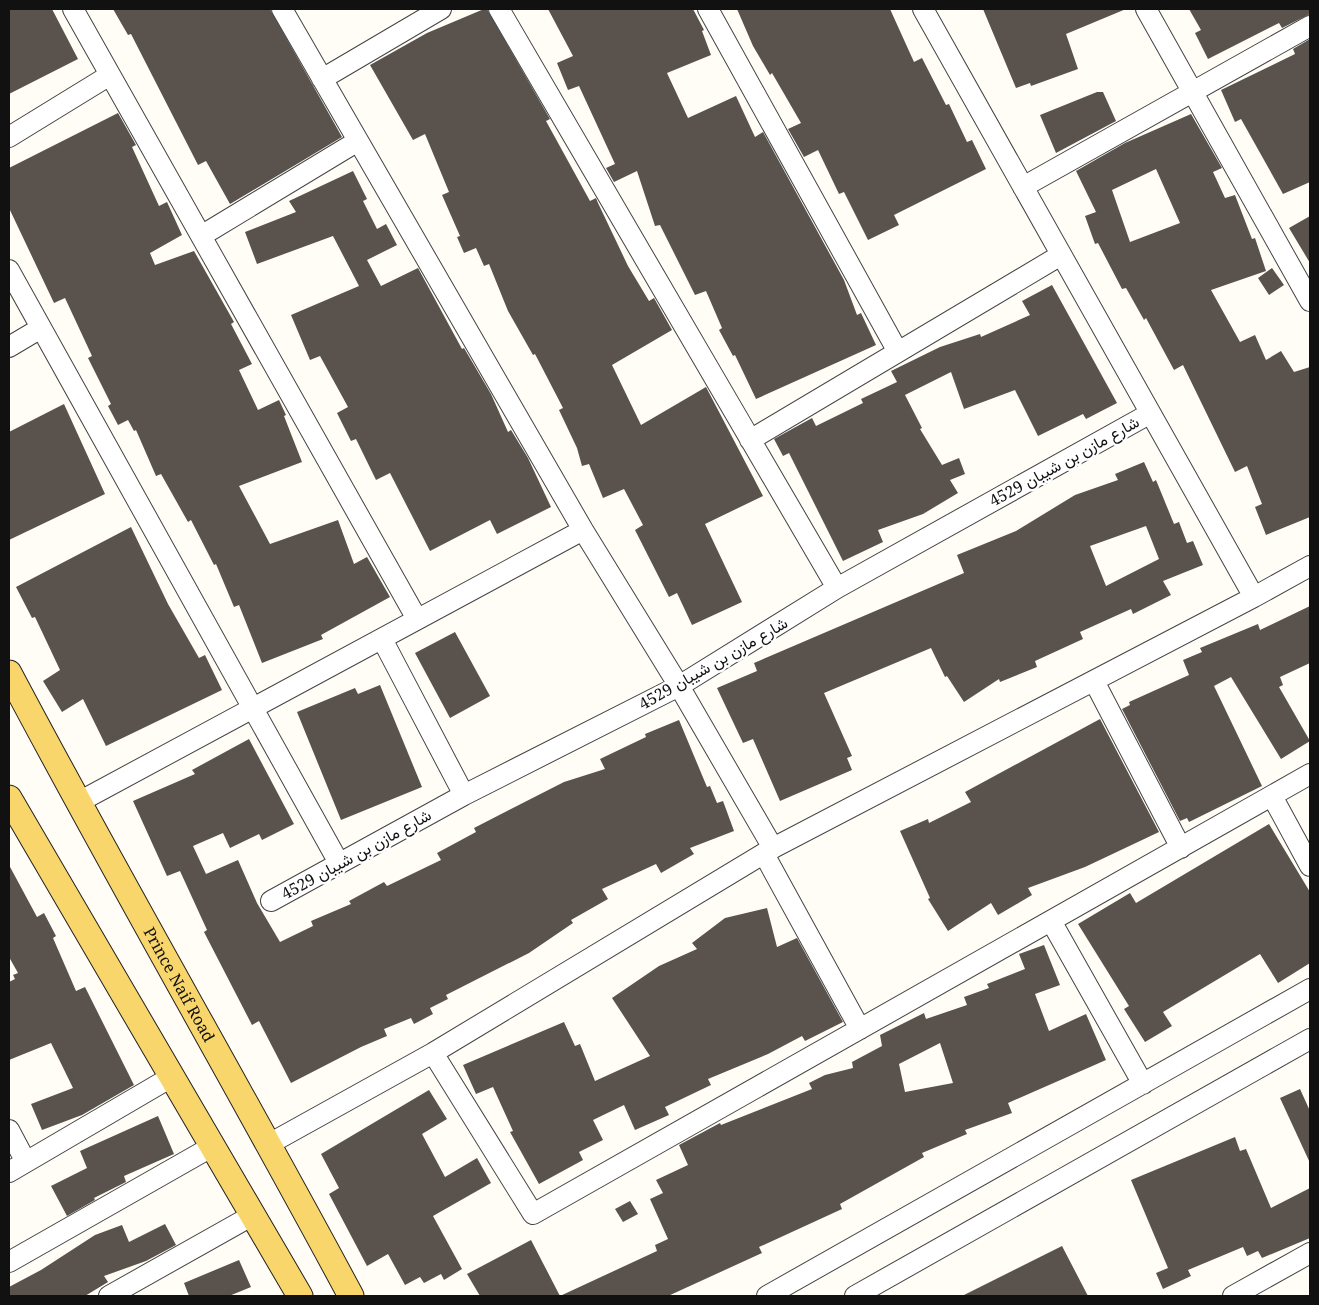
<svg xmlns="http://www.w3.org/2000/svg" width="1319" height="1305" viewBox="0 0 1319 1305" font-family="'Noto Serif',Vazirmatn,serif">
  <style>
    .building { fill: #5a524d; fill-rule: evenodd }
    .lines { fill: none; stroke-linecap: round; stroke-linejoin: round }
    .minor-casing { stroke: #444; stroke-width: 22 }
    .major-casing { stroke: #222; stroke-width: 27 }
    .minor { stroke: #fff; stroke-width: 20 }
    .major { stroke: #f9d66b; stroke-width: 25 }
    .labels { text-anchor: middle; stroke-width: 5; stroke-linejoin: round; paint-order: stroke }
    .street-label { font-size: 16px; fill: #111; stroke: #fff }
  </style>
  <rect width="100%" height="100%" fill="#fffdf5"/>
  <path class="building" d="M 9,9 L 52,9 L 78,59 L 9,94 Z
    M 113,9 L 270,9 L 342,137 L 230,204 L 206,161 L 198,165 L 131,34 L 128,35 Z
    M 484,9 L 487,9 L 550,119 L 546,121 L 590,201 L 596,198 L 598,203 L 628,266 L 649,301 L 654,298 L 672,330 L 612,365 L 641,425 L 706,387 L 763,496 L 705,524 L 742,602 L 692,625 L 677,593 L 669,597 L 635,530 L 643,525 L 624,489 L 603,498 L 589,464 L 582,466 L 577,448 L 559,410 L 563,408 L 535,354 L 533,355 L 508,311 L 489,264 L 484,266 L 476,248 L 464,253 L 457,237 L 460,236 L 442,195 L 449,192 L 425,134 L 413,140 L 370,65 L 427,33 Z
    M 548,9 L 693,9 L 704,30 L 702,31 L 711,55 L 667,73 L 688,118 L 736,96 L 755,137 L 763,132 L 844,280 L 857,315 L 861,313 L 876,345 L 756,399 L 735,355 L 733,356 L 719,330 L 722,328 L 706,291 L 695,295 L 660,225 L 655,226 L 637,171 L 614,182 L 606,168 L 615,164 L 579,86 L 568,90 L 557,63 L 573,56 Z
    M 737,9 L 890,9 L 914,62 L 922,58 L 946,105 L 949,104 L 967,142 L 972,140 L 986,169 L 894,215 L 899,225 L 868,240 L 844,192 L 839,194 L 818,150 L 804,157 L 788,129 L 801,123 L 772,73 L 770,75 L 753,46 Z
    M 983,9 L 1126,9 L 1066,34 L 1078,69 L 1031,86 L 1030,83 L 1016,88 Z
    M 1189,9 L 1310,9 L 1310,14 L 1282,28 L 1279,23 L 1208,59 L 1195,33 L 1201,30 Z
    M 1310,39 L 1310,182 L 1283,194 L 1241,119 L 1235,122 L 1221,90 L 1295,54 L 1293,49 Z
    M 1097,92 L 1103,92 L 1116,121 L 1056,153 L 1040,115 Z
    M 118,113 L 136,145 L 132,147 L 159,206 L 167,202 L 182,235 L 150,253 L 155,265 L 194,251 L 234,322 L 231,324 L 252,364 L 239,370 L 258,410 L 279,400 L 286,415 L 284,416 L 302,462 L 239,486 L 270,544 L 338,520 L 354,564 L 367,557 L 390,597 L 321,635 L 323,639 L 262,663 L 239,605 L 234,607 L 216,564 L 214,565 L 191,520 L 188,522 L 161,474 L 156,476 L 136,430 L 134,431 L 128,420 L 118,425 L 108,406 L 111,404 L 88,358 L 92,356 L 65,298 L 54,303 L 9,208 L 9,168 Z
    M 1191,114 L 1222,168 L 1213,172 L 1225,198 L 1235,195 L 1252,239 L 1255,238 L 1266,271 L 1211,290 L 1240,342 L 1255,335 L 1266,360 L 1281,351 L 1294,372 L 1310,367 L 1310,517 L 1266,535 L 1255,507 L 1262,504 L 1247,466 L 1235,472 L 1183,365 L 1174,370 L 1146,318 L 1144,320 L 1126,288 L 1122,289 L 1098,243 L 1095,244 L 1085,216 L 1096,212 L 1076,171 L 1125,143 ZM 1156,169 L 1180,223 L 1130,242 L 1112,190 Z
    M 353,171 L 367,199 L 363,201 L 377,229 L 386,224 L 397,245 L 367,260 L 381,286 L 418,268 L 462,349 L 464,348 L 491,394 L 508,432 L 511,430 L 528,458 L 551,507 L 497,534 L 490,520 L 430,551 L 390,473 L 376,480 L 356,439 L 351,441 L 337,413 L 348,407 L 320,356 L 310,360 L 291,315 L 359,286 L 333,236 L 257,264 L 245,232 L 296,212 L 289,201 Z
    M 1310,216 L 1310,263 L 1289,228 Z
    M 1272,268 L 1284,285 L 1269,295 L 1258,278 Z
    M 1052,285 L 1117,403 L 1086,419 L 1083,414 L 1038,436 L 1015,390 L 964,409 L 951,372 L 905,395 L 922,428 L 920,429 L 942,465 L 959,458 L 965,474 L 950,480 L 958,493 L 923,514 L 878,530 L 883,542 L 843,561 L 789,453 L 783,456 L 774,439 L 812,418 L 816,426 L 863,403 L 861,399 L 897,382 L 891,371 L 940,347 L 980,334 L 981,337 L 1030,315 L 1022,301 Z
    M 64,404 L 105,494 L 9,540 L 9,432 Z
    M 1144,462 L 1153,482 L 1156,480 L 1174,524 L 1179,522 L 1187,543 L 1193,541 L 1203,565 L 1163,581 L 1171,595 L 1133,614 L 1131,609 L 1080,632 L 1083,639 L 1035,661 L 1037,667 L 1000,682 L 999,679 L 964,702 L 947,676 L 945,677 L 931,648 L 824,693 L 852,756 L 847,758 L 852,770 L 780,801 L 753,739 L 743,743 L 717,688 L 757,671 L 754,663 L 964,573 L 957,555 L 1016,531 L 1075,495 L 1118,480 L 1115,474 ZM 1146,526 L 1159,559 L 1106,586 L 1090,546 Z
    M 131,527 L 168,604 L 199,658 L 205,655 L 222,690 L 106,746 L 83,699 L 62,712 L 43,681 L 60,670 L 35,617 L 32,618 L 16,587 Z
    M 1310,606 L 1310,663 L 1280,677 L 1283,685 L 1279,687 L 1310,741 L 1281,759 L 1231,677 L 1214,686 L 1262,786 L 1189,822 L 1187,818 L 1180,821 L 1122,709 L 1130,705 L 1129,702 L 1189,675 L 1183,660 L 1202,652 L 1200,648 L 1258,624 L 1260,630 Z
    M 455,632 L 490,696 L 450,718 L 415,653 Z
    M 380,685 L 422,787 L 341,820 L 297,712 L 355,688 L 358,694 Z
    M 1100,719 L 1159,832 L 1085,867 L 1028,888 L 1032,895 L 998,915 L 991,903 L 948,931 L 928,899 L 930,898 L 900,831 L 928,819 L 929,823 L 971,802 L 965,792 Z
    M 679,720 L 707,787 L 710,786 L 717,803 L 723,801 L 734,831 L 690,848 L 694,854 L 661,873 L 656,864 L 602,889 L 608,899 L 571,920 L 573,923 L 529,953 L 446,995 L 448,999 L 430,1008 L 433,1014 L 414,1024 L 411,1018 L 384,1029 L 387,1036 L 361,1047 L 291,1083 L 259,1021 L 252,1025 L 204,932 L 207,930 L 180,871 L 167,876 L 133,801 L 195,774 L 192,770 L 249,739 L 294,824 L 262,840 L 259,834 L 230,848 L 223,833 L 193,846 L 206,874 L 238,860 L 257,903 L 280,942 L 313,926 L 311,921 L 351,904 L 349,901 L 384,882 L 387,886 L 441,860 L 437,853 L 476,832 L 474,828 L 564,782 L 605,769 L 600,759 L 646,737 L 645,734 Z
    M 1269,824 L 1310,892 L 1310,963 L 1278,983 L 1260,954 L 1163,1012 L 1172,1026 L 1145,1042 L 1124,1009 L 1129,1006 L 1078,924 L 1130,893 L 1136,903 Z
    M 9,865 L 37,917 L 44,913 L 56,936 L 53,938 L 76,991 L 85,987 L 134,1085 L 82,1115 L 42,1130 L 31,1104 L 73,1088 L 51,1043 L 9,1060 L 9,982 L 15,979 L 13,975 L 18,973 L 9,957 Z
    M 767,908 L 777,947 L 797,938 L 843,1022 L 805,1041 L 802,1036 L 768,1054 L 708,1079 L 711,1085 L 665,1107 L 669,1115 L 635,1130 L 624,1105 L 593,1120 L 603,1140 L 579,1152 L 583,1160 L 539,1184 L 510,1132 L 513,1131 L 493,1087 L 476,1094 L 463,1065 L 564,1022 L 575,1046 L 580,1044 L 595,1081 L 650,1056 L 612,998 L 659,966 L 697,949 L 692,943 L 725,918 Z
    M 1044,945 L 1060,985 L 1035,994 L 1049,1031 L 1086,1014 L 1106,1060 L 1008,1103 L 1012,1113 L 965,1130 L 967,1134 L 922,1153 L 924,1157 L 840,1204 L 842,1209 L 759,1247 L 762,1253 L 668,1296 L 480,1296 L 467,1274 L 531,1240 L 560,1296 L 657,1251 L 655,1245 L 668,1239 L 650,1199 L 663,1193 L 656,1180 L 688,1165 L 679,1145 L 720,1123 L 721,1125 L 812,1089 L 809,1083 L 825,1075 L 853,1068 L 852,1062 L 882,1046 L 880,1035 L 924,1013 L 926,1019 L 967,1005 L 964,997 L 989,988 L 987,984 L 1025,969 L 1019,954 ZM 940,1043 L 953,1083 L 905,1092 L 899,1064 Z
    M 1300,1089 L 1310,1111 L 1310,1163 L 1280,1098 Z
    M 429,1090 L 447,1119 L 422,1134 L 445,1177 L 477,1158 L 491,1183 L 433,1216 L 462,1269 L 444,1280 L 441,1274 L 424,1283 L 420,1277 L 405,1285 L 388,1254 L 367,1266 L 329,1194 L 339,1188 L 321,1154 Z
    M 158,1116 L 174,1154 L 124,1176 L 126,1182 L 94,1198 L 95,1200 L 67,1216 L 51,1186 L 87,1168 L 80,1151 Z
    M 1235,1137 L 1240,1151 L 1246,1149 L 1271,1208 L 1310,1188 L 1310,1238 L 1262,1258 L 1258,1251 L 1247,1256 L 1243,1247 L 1188,1270 L 1191,1276 L 1163,1289 L 1156,1273 L 1168,1268 L 1131,1180 Z
    M 630,1201 L 638,1214 L 623,1222 L 615,1209 Z
    M 165,1224 L 176,1245 L 146,1261 L 104,1276 L 108,1282 L 85,1296 L 9,1296 L 9,1287 L 41,1270 L 95,1235 L 122,1225 L 129,1242 Z
    M 1062,1246 L 1088,1296 L 962,1296 Z
    M 239,1260 L 251,1287 L 229,1296 L 189,1296 L 184,1283 Z"/>
  <g class="lines">
    <defs>
      <path id="minor" d="M 73,9 L 417,619
        M 282,9 L 583,530 L 679,686 L 773,848
        M 499,9 L 837,588
        M 708,9 L 898,352
        M 923,9 L 1254,597
        M 1146,9 L 1310,301
        M 322,79 L 441,9
        M 9,137 L 110,75
        M 1023,187 L 1310,26
        M 201,236 L 358,141
        M 9,270 L 339,863
        M 9,347 L 41,328
        M 750,440 L 1061,255
        M 382,639 L 464,795
        M 1094,681 L 1181,848
        M 1272,796 L 1310,866
        M 77,803 L 583,530
        M 764,854 L 860,1029
        M 271,901 L 464,795 L 679,686 L 837,588 L 1149,414
        M 1051,921 L 1143,1084
        M 433,1053 L 533,1214 L 1310,774
        M 9,1130 L 26,1162
        M 269,1144 L 433,1053 L 773,848 L 1254,597 L 1310,566
        M 9,1172 L 173,1076
        M 9,1262 L 213,1146
        M 109,1296 L 253,1215
        M 767,1296 L 1310,989
        M 855,1296 L 1310,1039
        M 1233,1296 L 1310,1253"/>
      <g id="major">
        <path id="s1" d="M 9,673 C 120,883 239,1087 351,1296"/>
        <path d="M 9,798 L 300,1296"/>
      </g>
    </defs>
    <use href="#minor" class="minor-casing"/>
    <use href="#major" class="major-casing"/>
    <use href="#minor" class="minor"/>
    <use href="#major" class="major"/>
  </g>
  <g class="labels">
    <g class="street-label">
      <text transform="translate(1064 461) rotate(-29)" y="6">شارع مازن بن شيبان 4529</text>
      <text transform="translate(713 663) rotate(-30)" y="6">شارع مازن بن شيبان 4529</text>
      <text transform="translate(356 854) rotate(-29)" y="6">شارع مازن بن شيبان 4529</text>
      <text dy="6" stroke="none"><textPath href="#s1" startOffset="355">Prince Naif Road</textPath></text>
    </g>
  </g>
  <rect width="1319" height="1305" fill="none" stroke="#111111" stroke-width="20"/>
</svg>
